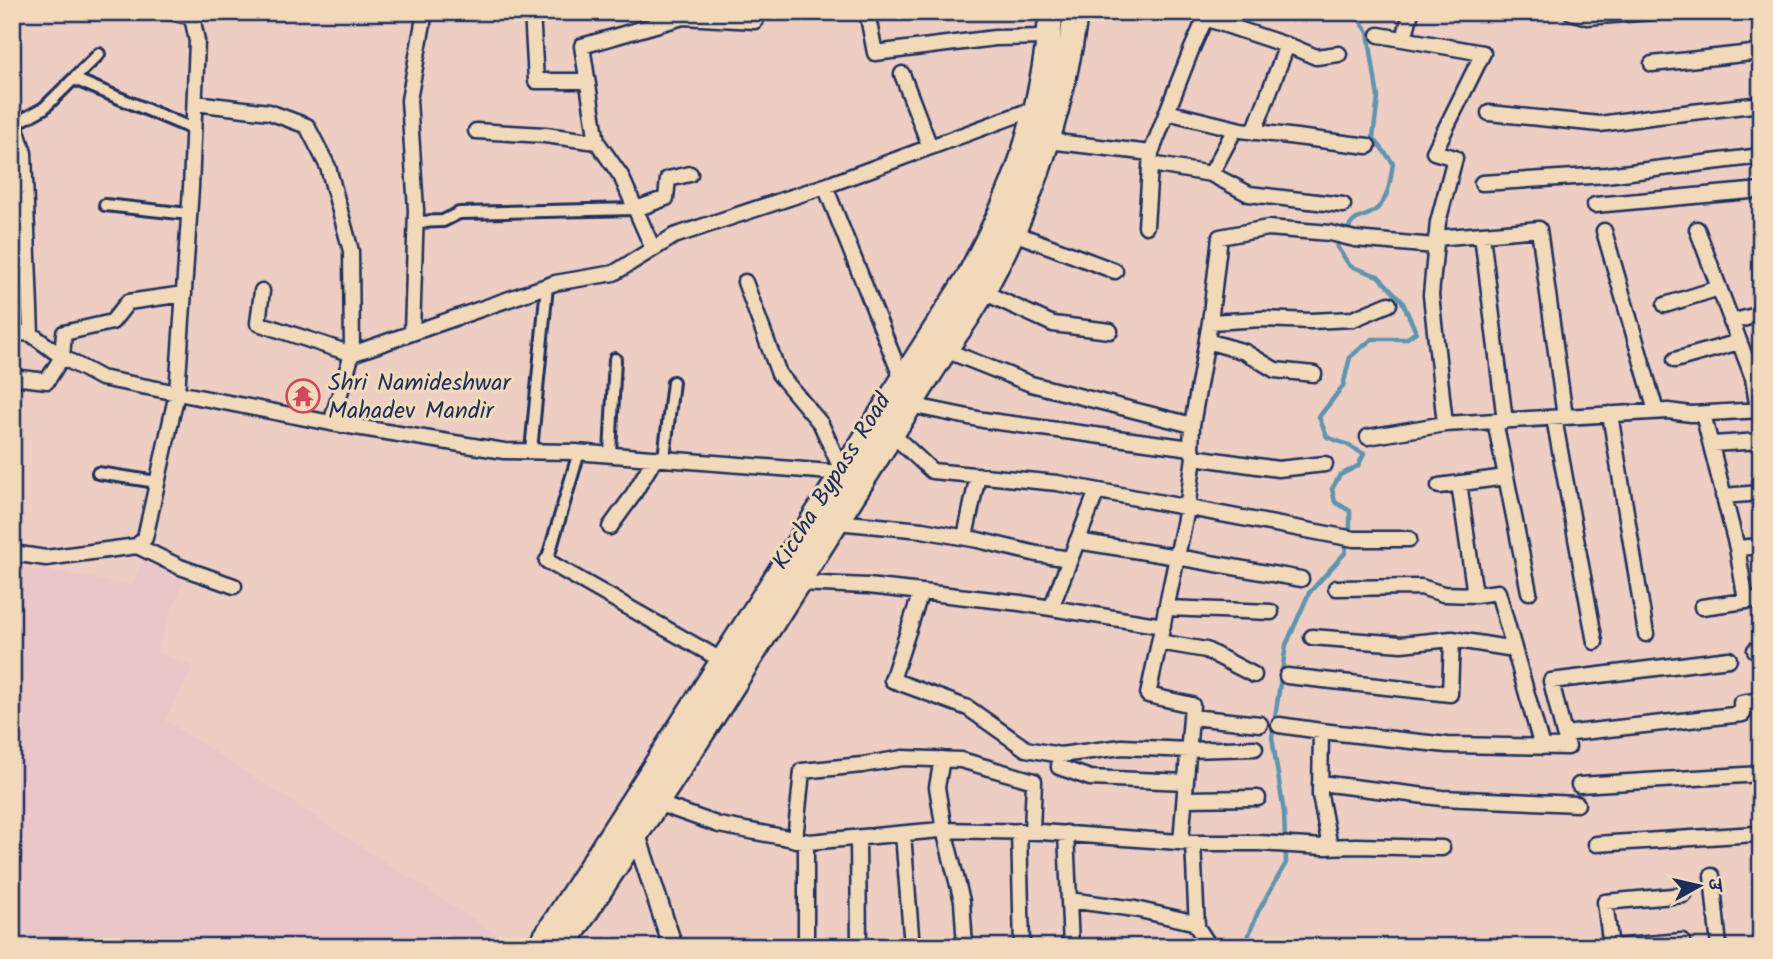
<svg xmlns="http://www.w3.org/2000/svg" width="1773" height="959" viewBox="0 0 1773 959" font-family="Kalam,'Playpen Sans Deva',sans-serif">
  <style>
    .built { fill: #ebc6c8 }
    .lines { fill: none; stroke-linecap: round; stroke-linejoin: round }
    .stream { stroke: #5d94b0; stroke-width: 4.5 }
    .pedestrian-casing { stroke: #1b2f5e; stroke-width: 16 }
    .minor-casing { stroke: #1b2f5e; stroke-width: 19 }
    .tertiary-casing { stroke: #1b2f5e; stroke-width: 23 }
    .primary-casing { stroke: #1b2f5e; stroke-width: 28 }
    .pedestrian { stroke: #f2d9b9; stroke-width: 10 }
    .minor { stroke: #f2d9b9; stroke-width: 14 }
    .tertiary { stroke: #f2d9b9; stroke-width: 18 }
    .primary { stroke: #f2d9b9; stroke-width: 23 }
    .labels { text-anchor: middle; stroke-width: 6; stroke-linejoin: round; paint-order: stroke }
    .poi-label { font-size: 24px; fill: #1b2f5e; stroke: #f2d9b9; text-anchor: start }
    .street-label { font-size: 24px; fill: #1b2f5e; stroke: #f2d9b9 }
  </style>
  <rect width="100%" height="100%" fill="#eecec2"/>
  <filter id="ink" filterUnits="userSpaceOnUse"><feTurbulence type="fractalNoise" baseFrequency=".0143" numOctaves="2"/><feDisplacementMap in="SourceGraphic" scale="14" xChannelSelector="R" yChannelSelector="G"/><feConvolveMatrix kernelMatrix="1 2 1 2 8 2 1 2 1" color-interpolation-filters="sRGB"/></filter>
  <g filter="url(#ink)">
    <path class="built" d="M 142,561 L 184,580 L 156,651 L 194,667 L 165,720 L 512,944 L 511,947 L 12,947 L 12,568 L 33,570 L 45,569 L 132,586 Z"/>
    <g class="lines">
      <path class="stream" d="M 1346,232 C 1356,215 1356,221 1371,213 C 1389,203 1390,182 1393,163 L 1373,137 L 1378,98 L 1368,32 L 1354,12
        M 1244,947 L 1258,912 L 1286,863 L 1284,813 L 1272,737 L 1286,645 L 1309,593 L 1345,553 L 1350,526 L 1350,511 L 1335,502 L 1332,489 L 1340,475 L 1358,466 L 1364,454 L 1346,444 L 1327,437 L 1319,417 L 1343,386 L 1350,357 L 1372,339 L 1406,339 L 1416,332 L 1402,301 L 1378,276 L 1350,266 L 1337,247 L 1341,240"/>
      <defs>
        <path id="pedestrian" d="M 74,79 L 193,129
          M 15,124 L 44,108 L 99,54
          M 105,205 L 189,214
          M 415,222 L 443,221 L 459,213 L 636,209
          M 531,451 L 547,286
          M 610,454 L 615,359
          M 664,458 L 673,382
          M 98,473 L 157,482
          M 547,561 L 579,452"/>
        <path id="minor" d="M 170,12 L 192,17
          M 532,12 L 536,81 L 587,81
          M 867,12 L 875,53 L 995,38 L 1049,37
          M 1571,12 L 1587,17 L 1651,12
          M 683,17 L 755,21 L 756,12
          M 1205,18 L 1295,48 L 1316,57 L 1339,54
          M 1379,35 L 1483,53 L 1434,152 L 1455,158 L 1438,222 L 1431,295 L 1445,424
          M 1404,39 L 1411,12
          M 1652,64 L 1761,52
          M 902,74 L 930,147
          M 195,103 L 269,112 L 307,126 L 328,167 L 351,251 L 352,354 L 258,323 L 262,291
          M 1167,112 L 1241,130 L 1368,146
          M 1489,113 L 1600,124 L 1650,117 L 1761,104
          M 12,115 L 24,153 L 31,334 L 62,357 L 101,378 L 331,423 L 504,451 L 575,452 L 843,473 L 821,424 L 779,374 L 745,282
          M 476,131 L 545,135 L 597,142
          M 1254,132 L 1287,45
          M 1048,141 L 1151,153
          M 1151,164 L 1211,174 L 1249,194 L 1343,205
          M 1211,174 L 1235,129
          M 1482,183 L 1606,175 L 1761,156
          M 825,186 L 902,379
          M 1595,205 L 1761,190
          M 636,209 L 666,198 L 668,179 L 690,174
          M 1146,226 L 1151,153 L 1190,53 L 1208,12
          M 1697,229 L 1753,378 L 1758,410
          M 1604,231 L 1656,411
          M 1014,233 L 1115,271
          M 1482,235 L 1505,421
          M 1436,238 L 1539,229 L 1565,417
          M 653,249 L 621,176 L 597,142 L 582,46 L 683,17 L 683,12
          M 983,292 L 1053,324 L 1110,331
          M 1665,305 L 1719,288
          M 1210,322 L 1263,319 L 1311,321 L 1353,319 L 1389,304
          M 1731,322 L 1761,314
          M 12,332 L 31,334
          M 412,332 L 416,210 L 409,100 L 425,12
          M 1207,341 L 1245,352 L 1275,370 L 1314,374
          M 945,350 L 1031,384 L 1192,425
          M 1675,360 L 1739,342
          M 12,377 L 47,381 L 62,357 L 64,333 L 112,322 L 128,302 L 184,294
          M 910,405 L 983,420 L 1191,448
          M 1610,414 L 1646,634
          M 1703,414 L 1737,548 L 1746,601
          M 1554,418 L 1595,642
          M 1495,421 L 1529,592
          M 331,423 L 352,354 L 555,283 L 614,273 L 674,236 L 825,186 L 1036,108
          M 892,434 L 932,471 L 1057,483 L 1354,539 L 1409,539
          M 1368,437 L 1445,424 L 1668,411 L 1691,414 L 1761,410
          M 1712,444 L 1761,441
          M 1194,457 L 1278,469 L 1325,464
          M 1459,483 L 1475,595
          M 1439,486 L 1506,477
          M 1723,496 L 1761,493
          M 836,522 L 922,530 L 978,540 L 1037,554 L 1070,559
          M 610,527 L 631,498 L 655,458
          M 965,537 L 978,475
          M 1077,541 L 1177,557 L 1301,579
          M 137,546 L 180,567 L 234,586
          M 1737,548 L 1761,546
          M 12,553 L 46,558 L 137,546 L 145,538 L 177,393 L 191,188 L 197,41 L 191,12
          M 547,561 L 723,661
          M 798,583 L 868,586 L 1020,603 L 1163,626
          M 1336,588 L 1421,587 L 1443,594 L 1475,595 L 1498,592 L 1542,747
          M 921,592 L 892,680 L 968,708 L 1026,749 L 1060,755 L 1122,747 L 1189,750 L 1255,748
          M 1702,607 L 1761,599
          M 1051,608 L 1097,491
          M 1166,608 L 1271,612
          M 1312,637 L 1401,644 L 1452,639 L 1514,649
          M 1159,642 L 1206,650 L 1254,675
          M 1755,650 L 1761,649
          M 1729,659 L 1551,681 L 1564,734 L 1743,714 L 1741,703 L 1761,700
          M 1287,676 L 1450,694 L 1452,639
          M 1191,717 L 1260,724
          M 1279,725 L 1321,731 L 1447,745 L 1568,747 L 1564,734
          M 1321,731 L 1320,795 L 1330,847
          M 1060,755 L 1059,767 L 1090,778 L 1186,782
          M 942,759 L 937,787 L 944,830 L 962,901 L 965,947
          M 1320,783 L 1442,798 L 1577,804
          M 1579,785 L 1761,774
          M 1185,799 L 1258,798
          M 651,801 L 719,825 L 809,842 L 940,830 L 1041,832 L 1193,843 L 1259,843 L 1324,847 L 1356,846 L 1442,848
          M 1019,831 L 1022,947
          M 1066,833 L 1071,947
          M 903,834 L 912,947
          M 858,838 L 859,947
          M 795,840 L 802,771 L 862,765 L 903,758 L 961,760 L 1034,781 L 1032,831
          M 1181,842 L 1192,705 L 1148,695 L 1187,509 L 1194,457 L 1191,448 L 1192,425 L 1210,322 L 1220,237 L 1268,228 L 1330,233 L 1355,239 L 1435,246
          M 1193,843 L 1197,927 L 1210,947
          M 1596,844 L 1756,834 L 1761,832
          M 1712,876 L 1719,947
          M 1069,900 L 1135,909 L 1197,923
          M 806,947 L 806,842
          M 1611,947 L 1605,902 L 1684,895
          M 1612,947 L 1682,941"/>
        <path id="tertiary" d="M 633,826 L 673,947"/>
        <path id="primary" d="M 539,947 L 968,278 C 986,243 1004,208 1018,170 C 1035,120 1047,66 1051,12
          M 563,947 L 723,701 L 945,350 C 955,335 966,321 975,305 C 983,293 989,280 996,267 C 1038,187 1063,102 1076,12"/>
      </defs>
      <use href="#pedestrian" class="pedestrian-casing"/>
      <use href="#minor" class="minor-casing"/>
      <use href="#tertiary" class="tertiary-casing"/>
      <use href="#primary" class="primary-casing"/>
      <use href="#pedestrian" class="pedestrian"/>
      <use href="#minor" class="minor"/>
      <use href="#tertiary" class="tertiary"/>
      <use href="#primary" class="primary"/>
    </g>
  </g>
  <defs>
    <symbol id="temple-ring" viewBox="-11 -11 22 22"><circle r="9.5" fill="#f2d9b9" stroke="#d1495b" stroke-width="1.5"/><path d="M0-6L5-2H3V0L6.5 2.5H4V6H1.5V3h-3V6H-4V2.5H-6.5L-3 0V-2H-5Z" fill="#d1495b"/></symbol>
  </defs>
  <g fill-rule="evenodd">
    <use href="#temple-ring" x="284" y="377" width="38" height="38"/>
  </g>
  <g class="labels">
    <g class="poi-label">
      <text x="328" y="390">Shri Namideshwar<tspan x="328" dy="28">Mahadev Mandir</tspan></text>
    </g>
    <g class="street-label">
      <text transform="translate(831 481) rotate(-58)" y="8">Kiccha Bypass Road</text>
    </g>
  </g>
  <rect width="1773" height="959" fill="none" stroke="#f2d9b9" stroke-width="42"/>
  <rect x="21" y="21" width="1731" height="917" fill="none" stroke="#1b2f5e" stroke-width="2.5" filter="url(#ink)"/>
  <g transform="translate(1699 886) rotate(82)" stroke="#f2d9b9" stroke-width="5" paint-order="stroke">
  <path d="M0-5L12 26L0 18L-12 26Z" fill="#1b2f5e"/>
  <text y="-10" font-size="19" font-weight="bold" text-anchor="middle" fill="#1b2f5e">उ</text>
  </g>
</svg>
